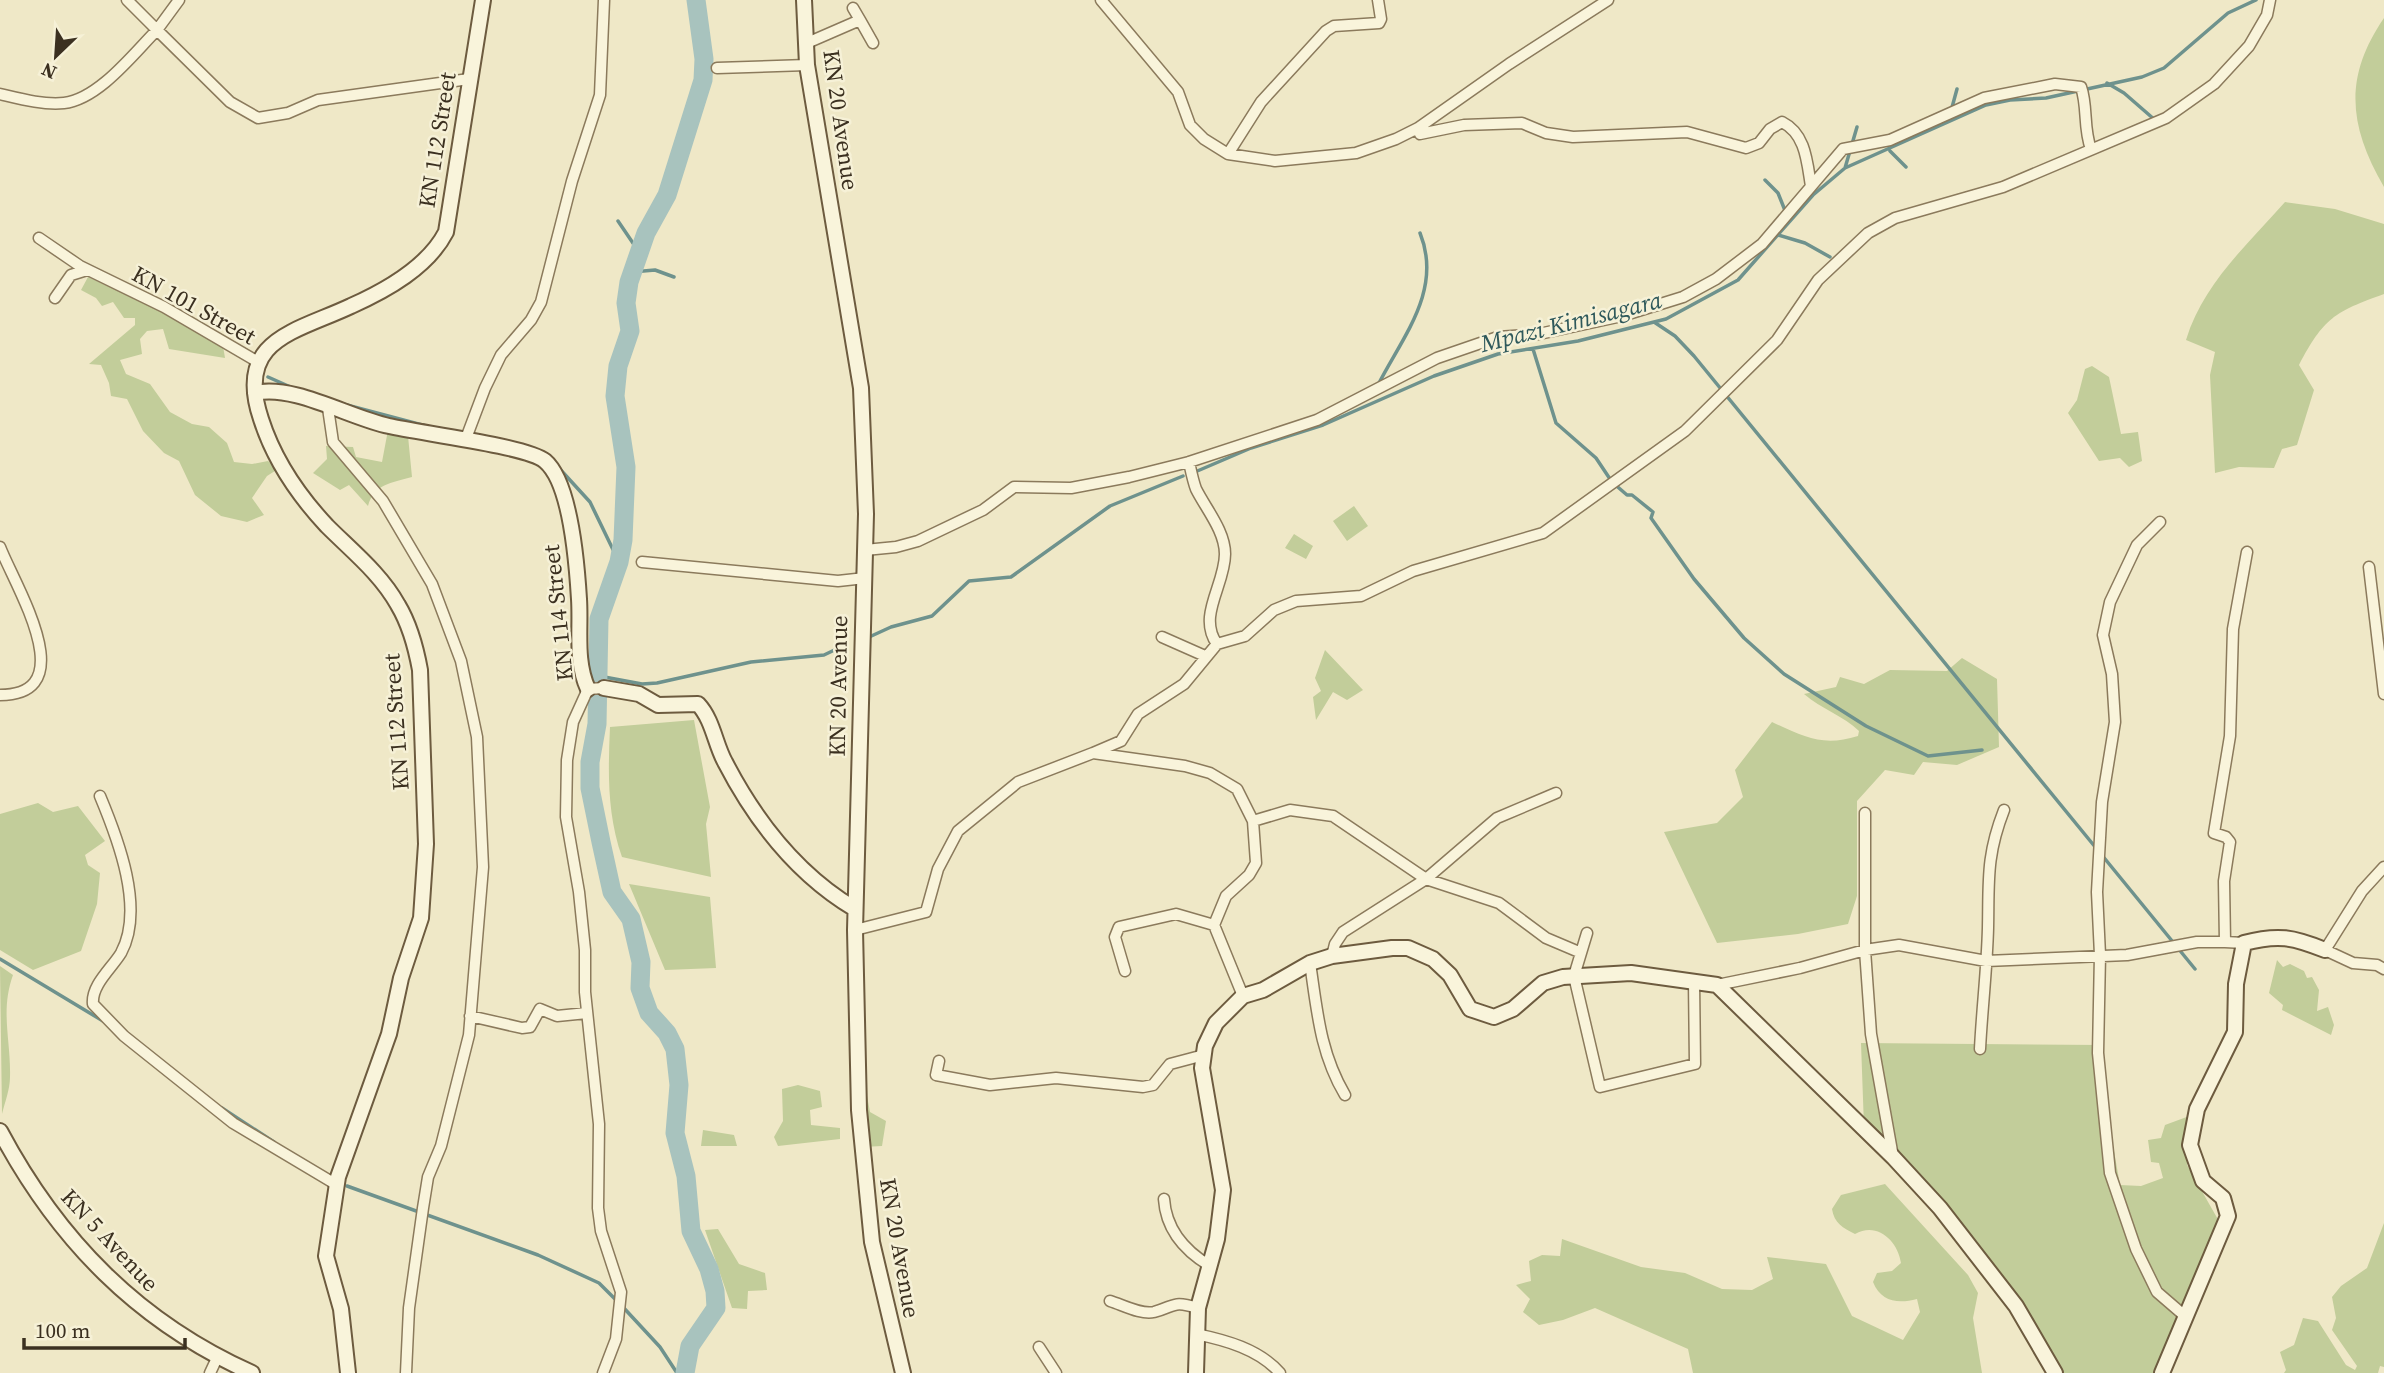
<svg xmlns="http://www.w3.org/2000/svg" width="2384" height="1373" viewBox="0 0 2384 1373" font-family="'Source Serif 4',serif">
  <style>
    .green { fill: #c2cd9a }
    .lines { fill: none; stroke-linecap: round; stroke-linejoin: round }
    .stream { stroke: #6e928d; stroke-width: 3.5 }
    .river { stroke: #a8c3be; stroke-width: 19 }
    .street-casing { stroke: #8b7a5c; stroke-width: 13 }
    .secondary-casing { stroke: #6d5b3f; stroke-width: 18 }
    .street { stroke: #f9f4db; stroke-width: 10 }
    .secondary { stroke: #f9f4db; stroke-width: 14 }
    .labels { text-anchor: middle; stroke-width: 5; stroke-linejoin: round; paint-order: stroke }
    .street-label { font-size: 23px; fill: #3b3020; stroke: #f6f1d7 }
    .water-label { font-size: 24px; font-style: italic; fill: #2f595b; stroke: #f6f1d7 }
  </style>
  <rect width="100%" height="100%" fill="#efe8c7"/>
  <path class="green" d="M 2384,18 L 2384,187 C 2349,126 2343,78 2384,18 Z
    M 2285,202 L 2335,209 L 2384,224 L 2384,294 C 2334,312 2324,318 2299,365 L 2314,390 L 2297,445 L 2282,449 L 2274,468 L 2239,467 L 2215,473 L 2210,375 L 2215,352 L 2186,340 C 2203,284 2247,245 2285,202 Z
    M 88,277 L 172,316 L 223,346 L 225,358 L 169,349 L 163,329 L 147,331 L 140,339 L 142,354 L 120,360 L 126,374 L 150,384 L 170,412 L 192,424 L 209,427 L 227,443 L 234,462 L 252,464 L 268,461 L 278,469 L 267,476 L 252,498 L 264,515 L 247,522 L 221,516 L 195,495 L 179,461 L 164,453 L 143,431 L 127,399 L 111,396 L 109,383 L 101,365 L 89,364 L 135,325 L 135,318 L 124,318 L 113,302 L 102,306 L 96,298 L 81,290 Z
    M 2092,366 L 2109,377 L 2121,434 L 2138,432 L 2142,461 L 2129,467 L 2120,458 L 2099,461 L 2068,413 L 2077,400 L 2085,369 Z
    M 388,430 L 408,436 L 412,477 C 391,483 374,484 368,506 L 349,485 L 340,490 L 313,473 L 327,459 L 326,446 L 353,447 L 356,457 L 382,462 Z
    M 1354,506 L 1368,526 L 1347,541 L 1333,521 Z
    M 1294,534 L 1313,546 L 1306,559 L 1285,548 Z
    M 1325,650 L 1363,690 L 1347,700 L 1333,692 L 1316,720 L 1313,697 L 1321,691 L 1315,678 Z
    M 1962,658 L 1997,679 L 1999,747 L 1957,765 L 1923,762 L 1914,775 L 1885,770 L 1857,801 L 1857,896 L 1848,924 L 1798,934 L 1717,943 L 1664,832 L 1717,823 L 1743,797 L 1735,770 L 1772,722 C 1804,737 1823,747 1858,736 L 1859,731 C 1844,716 1821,709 1804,694 L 1836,687 L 1840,677 L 1864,684 L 1890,670 L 1947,671 Z
    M 694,720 L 710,807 L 706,824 L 711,877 L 622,857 C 607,814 608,772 610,727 Z
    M 38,803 L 53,812 L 78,806 L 105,841 L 85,855 L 88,865 L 100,873 L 97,904 L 81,951 L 33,970 L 0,950 L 0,814 Z
    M 629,884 L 710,897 L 716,968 L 665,970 Z
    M 2277,960 L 2283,967 L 2290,964 L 2304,971 L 2307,978 L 2312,977 L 2319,990 L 2317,1011 L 2328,1007 L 2334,1025 L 2331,1035 L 2282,1010 L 2283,1005 L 2269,993 Z
    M 0,966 L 13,975 C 0,1011 11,1040 10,1077 C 10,1089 5,1102 2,1114 Z
    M 1861,1043 L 2101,1045 L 2111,1134 L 2120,1185 L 2141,1186 L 2163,1178 L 2159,1163 L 2151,1162 L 2148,1140 L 2161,1138 L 2165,1125 L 2192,1115 L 2187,1165 L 2220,1223 L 2159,1373 L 2063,1373 L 2002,1277 L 1864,1127 Z
    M 798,1085 L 820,1091 L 822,1107 L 810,1110 L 811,1125 L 840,1128 L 840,1139 L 778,1146 L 774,1137 L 783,1121 L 782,1089 Z
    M 867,1096 L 870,1112 L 886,1121 L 882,1146 L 863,1147 L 861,1099 Z
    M 703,1130 L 734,1135 L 737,1146 L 701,1146 Z
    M 1885,1184 L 1968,1275 L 1978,1293 L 1973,1318 L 1982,1373 L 1693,1373 L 1688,1349 L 1595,1308 L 1563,1320 L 1539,1325 L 1523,1312 L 1530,1299 L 1516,1285 L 1531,1281 L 1529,1261 L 1542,1255 L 1560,1256 L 1562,1239 L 1641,1267 L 1685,1273 L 1722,1289 L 1752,1290 L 1773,1279 L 1767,1257 L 1826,1264 L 1852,1316 L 1903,1340 L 1920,1312 L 1917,1299 C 1898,1304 1881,1302 1873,1282 L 1877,1273 L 1892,1271 L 1901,1263 C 1898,1241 1877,1221 1855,1234 C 1843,1228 1834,1223 1832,1209 L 1841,1195 Z
    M 2384,1223 L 2384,1367 L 2380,1366 L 2378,1373 L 2284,1373 L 2286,1370 L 2280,1352 L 2294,1345 L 2303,1318 L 2318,1321 L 2346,1365 L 2355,1370 L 2357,1366 L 2332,1330 L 2336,1318 L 2332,1297 L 2341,1286 L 2367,1268 Z
    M 718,1229 L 739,1264 L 765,1273 L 767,1290 L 748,1291 L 747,1309 L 732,1308 L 705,1230 Z"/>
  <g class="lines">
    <path class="stream" d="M 2107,83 L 2124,93 L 2155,120
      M 1951,111 L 1957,89
      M 1890,151 L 1906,167
      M 1845,168 L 1857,127
      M 1765,180 L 1778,193 L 1786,213
      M 618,221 L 639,252
      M 1778,235 L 1805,243 L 1830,257
      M 632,272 L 655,270 L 674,277
      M 1654,322 L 1675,336 L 1694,356 L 2096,848
      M 1533,349 L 1556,423 L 1596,458 L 1612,482 L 1627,495 L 1632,495 L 1653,512 L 1651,518 L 1694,579 L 1744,638 L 1784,674 L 1866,726 L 1928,756 L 1982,750
      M 268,377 L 295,389
      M 1378,385 C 1403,336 1443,290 1420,233
      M 343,404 L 426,426
      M 558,467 L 590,502 L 619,562
      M 1195,472 L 1251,448 L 1323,425 L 1434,376 L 1498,354 L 1578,341 L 1666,319 L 1738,280 L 1813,195 L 1845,168 L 1986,105 L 2010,100 L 2046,98 L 2142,77 L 2164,68 L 2228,13 L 2256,0
      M 867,638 L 891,627 L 932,616 L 969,581 L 1011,577 L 1110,506 L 1183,476
      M 599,676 L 642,684 L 657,683 L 751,662 L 824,655 L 847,644
      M 2101,854 L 2195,969
      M 0,959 L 103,1021
      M 222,1108 L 274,1142
      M 347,1186 L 538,1255 L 599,1283 L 617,1301
      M 622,1306 L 660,1347 L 677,1373"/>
    <path class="river" d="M 685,1373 L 690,1346 L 716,1308 L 715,1291 L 709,1269 L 691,1231 L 686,1176 L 675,1133 L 679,1085 L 675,1049 L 667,1033 L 649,1013 L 640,988 L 641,962 L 631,919 L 612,892 L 601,842 L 590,788 L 590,762 L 597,724 L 599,619 L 619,562 L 623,540 L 626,467 L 615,396 L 618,366 L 630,331 L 626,303 L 629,282 L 646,233 L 667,195 L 703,80 L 704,59 L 696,0"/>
    <defs>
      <path id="street" d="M 179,0 L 157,30 L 230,102 L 258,118 L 288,113 L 318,100 L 469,79
        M 1101,0 L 1178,92 L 1190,125 L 1204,139 L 1228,154 L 1275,161 L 1356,153 L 1396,139 L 1418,128 L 1509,64 L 1608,0
        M 853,8 L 860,20
        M 807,43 L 860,20 L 873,43
        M 717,68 L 807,65
        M 0,94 C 21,99 43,105 64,103 C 99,99 134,53 157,30 L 127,0
        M 1418,128 L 1420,134 L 1464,125 L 1522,123 L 1546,133 L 1573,137 L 1687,132 L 1746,148 L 1759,143 L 1770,129 L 1782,122 C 1806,134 1807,162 1811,186
        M 1228,154 L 1261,102 L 1326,31 L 1334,26 L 1379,23 L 1381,19 L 1378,0
        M 39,238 L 80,266 L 164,307 L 258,362
        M 55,298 L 71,275 L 87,270
        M 328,408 L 333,442 L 383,501 L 432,584 L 461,661 L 477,737 L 483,867 L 469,1035 L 441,1146 L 428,1177 L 423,1208 L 409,1308 L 406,1373
        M 465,441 L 485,388 L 501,355 L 531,320 L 541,302 L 572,181 L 600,95 L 604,0
        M 1189,462 C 1191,471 1193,481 1196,489 C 1206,509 1225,531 1225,554 C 1225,585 1197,616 1217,644
        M 2160,522 L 2137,545 L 2110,602 L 2103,635 L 2112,674 L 2115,722 L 2102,802 L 2097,892 L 2100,955 L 2098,1053 L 2110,1173 L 2136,1249 L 2157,1292 L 2186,1317
        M 0,547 C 15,586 84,695 0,695
        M 865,550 L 896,547 L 918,541 L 983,510 L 1014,487 L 1071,488 L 1129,477 L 1189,462 L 1317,420 L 1437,358 L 1498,337 L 1539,334 L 1622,316 L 1683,297 L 1716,279 L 1762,244 L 1843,149 L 1890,140 L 1984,98 L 2055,84 L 2081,87 C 2088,107 2083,128 2091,149
        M 642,562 L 838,581 L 865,578
        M 2369,567 L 2384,694
        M 1162,637 L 1205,656
        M 1093,753 L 1121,741 L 1138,714 L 1184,684 L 1217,644 L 1245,636 L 1274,610 L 1296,601 L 1361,596 L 1413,571 L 1543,533 L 1685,431 L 1777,340 L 1818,280 L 1868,233 L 1895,218 L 2003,187 L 2166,118 L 2214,84 L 2249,46 L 2267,15 L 2270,0
        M 100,796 C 118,839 145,909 121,953 C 112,968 91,985 93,1004 L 124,1036 L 233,1123 L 337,1185
        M 1865,813 L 1865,950 L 1871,1034 L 1893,1157
        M 1253,821 L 1290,810 L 1333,816 L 1426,879 L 1499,903 L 1546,938 L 1579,952
        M 2384,867 L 2362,891 L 2325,950 L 2353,963 L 2377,965 L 2384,969
        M 855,930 L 926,912 L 938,869 L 958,831 L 1018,782 L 1093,753 L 1185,766 L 1210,773 L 1237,789 L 1253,821 L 1256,863 L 1249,875 L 1226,896 L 1214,925 L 1243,996
        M 1587,933 L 1574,976 L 1600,1087 L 1695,1064 L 1694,981
        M 2244,943 L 2225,942 L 2224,881 L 2230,842 L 2226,837 L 2214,833 L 2230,736 L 2233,629 L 2247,552
        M 1332,956 L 1335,944 L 1343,932 L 1426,879 L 1497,818 L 1556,793
        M 1310,963 C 1317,1010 1320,1053 1345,1095
        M 1125,971 L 1115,937 L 1119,927 L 1176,914 L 1214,925
        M 1717,985 L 1800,968 L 1865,950 L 1899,945 L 1986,961 L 2127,955 L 2197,942 L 2225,942
        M 470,1016 L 522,1028 L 530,1027 L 540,1009 L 557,1016 L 587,1013
        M 1980,1049 C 1982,1009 1987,968 1988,928 C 1989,881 1986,856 2004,810
        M 939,1061 L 936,1075 L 990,1085 L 1056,1078 L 1143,1087 L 1153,1085 L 1170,1064 L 1204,1055
        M 1164,1199 C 1166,1230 1185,1251 1210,1266
        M 1110,1301 C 1123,1305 1141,1315 1154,1312 C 1176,1306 1172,1300 1198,1308
        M 1196,1334 C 1225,1340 1259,1349 1280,1373
        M 1039,1347 L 1056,1373
        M 210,1373 L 217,1358
        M 603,1373 L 616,1339 L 621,1292 L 601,1231 L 598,1208 L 599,1124 L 585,992 L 585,950 L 579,892 L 566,817 L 567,760 L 573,722 L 588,689 L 604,688"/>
      <path id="secondary" d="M 804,0 L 807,65 L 861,388 L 866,514 L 855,930 L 859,1110 L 872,1242 L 903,1373
        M 255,393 C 294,384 350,418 389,426 C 419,433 527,446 545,461 C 571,483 577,566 579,599 C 581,629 575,661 588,689
        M 604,688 L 639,694 L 658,705 L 698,704 C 713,720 715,744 725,762 C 755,820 798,875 855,909
        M 0,1131 C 58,1240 138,1322 252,1373
        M 348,1373 L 341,1309 L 326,1256 L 338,1177 L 389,1034 L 401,978 L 421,918 L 426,844 L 420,670 C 416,648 410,625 398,605 C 381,574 352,551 327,526 C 298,495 274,460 261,419 C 234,339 296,332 351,306 C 387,290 428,267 446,232 L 483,0
        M 1196,1373 L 1198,1308 L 1217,1239 L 1223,1190 L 1202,1068 L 1205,1046 L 1216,1023 L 1243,996 L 1263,990 L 1310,963 L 1332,956 L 1392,948 L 1408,948 L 1433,959 L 1450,975 L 1470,1009 L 1494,1017 L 1513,1009 L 1543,983 L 1563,977 L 1631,973 L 1717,985 L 1893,1157 L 1940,1208 L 2016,1306 L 2055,1373
        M 2162,1373 L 2228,1216 L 2223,1198 L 2203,1181 L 2190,1145 L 2197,1109 L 2235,1032 L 2236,984 L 2244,943 C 2278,934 2293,937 2325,950"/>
    </defs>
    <use href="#street" class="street-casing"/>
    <use href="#secondary" class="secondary-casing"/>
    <use href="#street" class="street"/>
    <use href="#secondary" class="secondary"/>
  </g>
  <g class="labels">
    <g class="street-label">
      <text transform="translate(841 120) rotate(82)" y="8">KN 20 Avenue</text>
      <text transform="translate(437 140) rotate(-81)" y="8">KN 112 Street</text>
      <text transform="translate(194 305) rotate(29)" y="8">KN 101 Street</text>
      <text transform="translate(558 613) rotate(-96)" y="8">KN 114 Street</text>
      <text transform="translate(838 686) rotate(-89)" y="8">KN 20 Avenue</text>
      <text transform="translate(396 722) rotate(-94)" y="8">KN 112 Street</text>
      <text transform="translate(110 1240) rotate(47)" y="8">KN 5 Avenue</text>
      <text transform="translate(900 1248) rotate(80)" y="8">KN 20 Avenue</text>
    </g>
    <g class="water-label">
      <text transform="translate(1571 322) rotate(-14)" y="8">Mpazi Kimisagara</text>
    </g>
  </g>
  <g transform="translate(56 56) rotate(205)" stroke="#f6f1d7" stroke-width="5" paint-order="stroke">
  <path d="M0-5L12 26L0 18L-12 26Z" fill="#3b3020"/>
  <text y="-10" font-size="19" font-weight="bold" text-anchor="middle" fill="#3b3020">N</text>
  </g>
  <path d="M24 1338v10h161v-10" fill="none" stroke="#3b3020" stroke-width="3.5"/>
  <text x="35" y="1338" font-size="21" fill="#3b3020" stroke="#f6f1d7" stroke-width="5" paint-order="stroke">100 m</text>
</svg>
